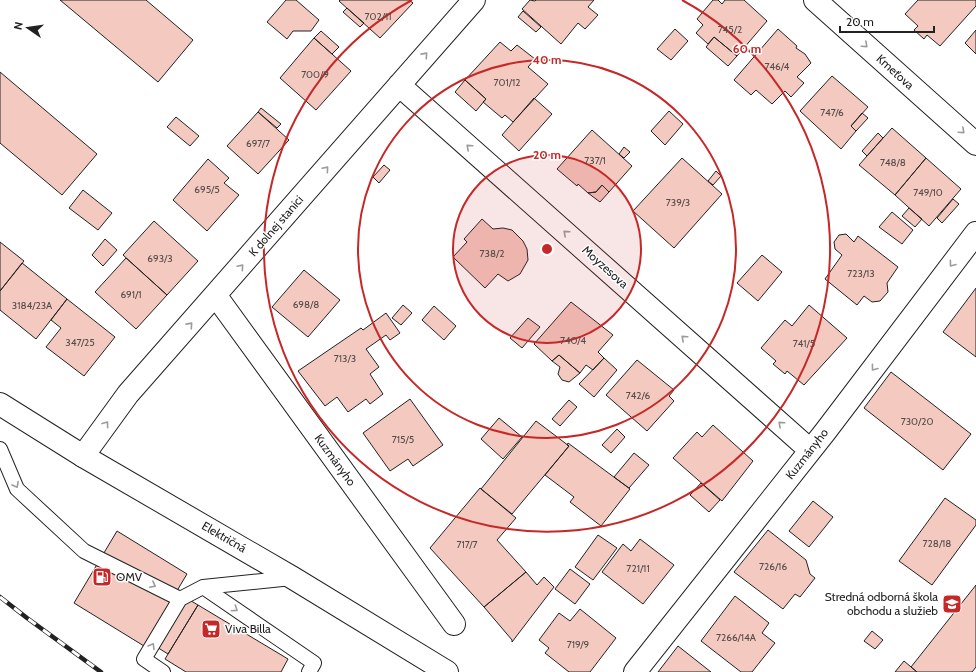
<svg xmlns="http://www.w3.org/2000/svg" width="976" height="672" viewBox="0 0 976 672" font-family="Cabin,sans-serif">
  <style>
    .building { fill: #f3c9c0; stroke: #222 }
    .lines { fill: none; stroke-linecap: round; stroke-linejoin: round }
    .lane-casing { stroke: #222; stroke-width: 16 }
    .street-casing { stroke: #222; stroke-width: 24 }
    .secondary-casing { stroke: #222; stroke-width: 24 }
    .lane { stroke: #fff; stroke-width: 14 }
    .street { stroke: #fff; stroke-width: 22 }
    .secondary { stroke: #fff; stroke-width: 22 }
    .rail-casing { stroke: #222; stroke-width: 4.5 }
    .rail { stroke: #fff; stroke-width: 3; stroke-dasharray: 9; stroke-linecap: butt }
    .oneway { stroke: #9c9c9c }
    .ring { fill: none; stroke: #c62828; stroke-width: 2 }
    .labels { text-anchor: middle; stroke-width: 3; stroke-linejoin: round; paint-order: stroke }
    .number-label { font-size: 10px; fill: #564c4a }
    .street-label { font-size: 12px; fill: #222; stroke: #fff }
    .poi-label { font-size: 12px; fill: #222; stroke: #fff; text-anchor: start }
    .centre { fill: #c62828; stroke: #fff; stroke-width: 2 }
    .ring-label { font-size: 12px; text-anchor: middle; font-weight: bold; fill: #c62828; stroke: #fff; stroke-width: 3; stroke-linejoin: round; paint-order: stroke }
  </style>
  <rect width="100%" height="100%" fill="#fff"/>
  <path class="building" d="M 60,0 L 146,0 L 193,40 L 158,82 Z
    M 286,0 L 296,0 L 319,20 L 311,31 L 293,31 L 287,39 L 267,22 Z
    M 340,0 L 409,0 L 413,3 L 380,38 L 339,1 Z
    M 530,0 L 535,1 L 536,0 L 594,0 L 588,7 L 598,15 L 585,29 L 578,23 L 561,44 L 522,9 Z
    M 713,0 L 718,0 L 722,4 L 725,0 L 744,0 L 767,21 L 737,56 L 714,37 L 708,44 L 696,33 L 703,25 L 697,19 Z
    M 918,0 L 976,0 L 976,6 L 940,46 L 927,35 L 924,39 L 914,30 L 918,26 L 905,14 Z
    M 347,8 L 364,23 L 360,27 L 343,12 Z
    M 523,11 L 541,27 L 536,32 L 518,17 Z
    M 675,29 L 688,41 L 671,60 L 657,49 Z
    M 778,29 L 797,46 L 796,48 L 805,54 L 811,63 L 797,77 L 804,83 L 791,97 L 785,91 L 772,104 L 756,90 L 751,95 L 734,80 Z
    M 976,30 L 976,54 L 965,43 Z
    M 321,31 L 339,47 L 332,54 L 314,38 Z
    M 714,37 L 737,56 L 728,66 L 706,47 Z
    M 314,38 L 351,71 L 316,110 L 280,78 Z
    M 500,42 L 511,51 L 517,45 L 535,59 L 528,67 L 548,84 L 513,122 L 505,115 L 502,118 L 483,102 L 486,99 L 465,80 Z
    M 0,72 L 97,154 L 62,195 L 0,143 Z
    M 832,76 L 868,107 L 851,126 L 856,131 L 841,149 L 800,111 Z
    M 465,80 L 486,99 L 476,111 L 455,92 Z
    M 534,98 L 552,114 L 519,151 L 502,135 Z
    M 261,108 L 281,124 L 277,128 L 258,112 Z
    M 669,111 L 683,124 L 665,145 L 651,131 Z
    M 258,112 L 289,140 L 258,174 L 227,146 Z
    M 862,113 L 868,118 L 856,131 L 851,126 Z
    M 176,117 L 199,136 L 190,146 L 167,127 Z
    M 892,128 L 926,158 L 895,195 L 859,165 Z
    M 592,130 L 632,166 L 609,192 L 602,185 L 596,192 L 588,193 L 578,184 L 577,186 L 557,169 Z
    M 878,133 L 883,138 L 867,156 L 862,151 Z
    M 624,147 L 630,152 L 624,158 L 619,154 Z
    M 682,158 L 722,194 L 674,248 L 633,211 Z
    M 926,158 L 961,189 L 929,226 L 895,195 Z
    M 208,159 L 229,178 L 224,183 L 239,195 L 207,231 L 173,200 Z
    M 384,165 L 390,170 L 379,183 L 373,177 Z
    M 716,171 L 721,176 L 713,185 L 708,181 Z
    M 602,185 L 609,192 L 600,202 L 588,193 L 596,192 Z
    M 83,190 L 112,213 L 98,230 L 69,208 Z
    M 953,199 L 959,204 L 942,223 L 937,218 Z
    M 909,208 L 922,219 L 915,227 L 902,216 Z
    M 892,212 L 913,230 L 902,244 L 879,227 Z
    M 482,219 L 493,229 L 503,228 L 512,230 L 523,241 L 527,249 L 528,260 L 520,274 L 508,281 L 498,274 L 485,288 L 453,257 L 467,242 L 464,239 Z
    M 154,221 L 198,261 L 167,295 L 123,255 Z
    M 846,234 L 854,242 L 858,236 L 898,267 L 887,283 L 888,292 L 880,301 L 872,302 L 864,296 L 857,305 L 825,279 L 842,255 L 835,249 L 834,242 L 839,235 Z
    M 105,239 L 117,250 L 103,266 L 92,255 Z
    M 0,242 L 24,261 L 0,291 Z
    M 762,255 L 782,272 L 758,301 L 737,283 Z
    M 126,258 L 167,295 L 136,329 L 95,292 Z
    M 22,263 L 67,299 L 36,339 L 0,310 L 0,291 Z
    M 304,270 L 340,300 L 308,337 L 272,307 Z
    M 976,288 L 976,357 L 943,332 Z
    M 67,299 L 115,337 L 84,376 L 46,347 L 61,328 L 51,320 Z
    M 571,302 L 613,335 L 598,352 L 604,358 L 593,370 L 586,365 L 580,373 L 559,355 L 552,361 L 534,344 Z
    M 403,305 L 412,313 L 401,325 L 392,318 Z
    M 809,305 L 847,338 L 804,385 L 787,371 L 785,374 L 773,364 L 776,361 L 761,348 L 785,320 L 792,326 Z
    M 434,306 L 456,326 L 444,340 L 422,320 Z
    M 386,313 L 400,333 L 390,340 L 386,335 L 366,349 L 379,367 L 370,374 L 383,394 L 370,404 L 366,399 L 348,412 L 337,397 L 325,406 L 298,371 L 361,328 L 363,330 Z
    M 528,318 L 540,327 L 522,348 L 510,338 Z
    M 559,355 L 580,373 L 569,382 L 562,380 L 558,374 L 560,367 L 552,361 Z
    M 604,358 L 617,370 L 594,397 L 579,384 Z
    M 637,360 L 674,390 L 669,396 L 674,401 L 647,431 L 606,395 Z
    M 891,372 L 971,434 L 943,470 L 864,408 Z
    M 410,399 L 443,445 L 413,466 L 408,459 L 390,471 L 363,433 Z
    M 569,400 L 577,407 L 560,426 L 552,419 Z
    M 499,418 L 522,437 L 503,459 L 481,439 Z
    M 536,421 L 569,446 L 512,514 L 481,489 Z
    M 713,425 L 753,461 L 722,501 L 673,458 L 697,432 L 702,437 Z
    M 617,429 L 625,437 L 611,453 L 602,445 Z
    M 568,443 L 630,489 L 601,526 L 570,502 L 574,497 L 545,475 L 569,446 L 567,445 Z
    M 634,453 L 649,465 L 629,488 L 614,477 Z
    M 701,483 L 720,500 L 709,512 L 690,495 Z
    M 480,488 L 516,518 L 497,540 L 526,572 L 484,607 L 430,548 Z
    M 945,498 L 976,520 L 976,525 L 932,585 L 899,561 Z
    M 813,501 L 833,517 L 809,547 L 789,531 Z
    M 768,530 L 806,560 L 810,574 L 815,578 L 800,597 L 795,594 L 783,609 L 734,572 Z
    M 117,531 L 187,574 L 144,646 L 74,603 Z
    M 598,535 L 617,548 L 593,580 L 575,567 Z
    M 640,539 L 674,565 L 643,604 L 602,572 L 623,544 L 631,551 Z
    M 570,569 L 590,584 L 575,604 L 555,589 Z
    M 526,572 L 537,585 L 544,577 L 554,587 L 512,642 L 512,640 L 484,607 Z
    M 976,585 L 976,667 L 972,672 L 917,672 L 911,667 Z
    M 176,592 L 198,605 L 168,654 L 147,641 Z
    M 735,596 L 769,623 L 762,633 L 775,643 L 752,672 L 741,672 L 701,641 Z
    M 198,605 L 288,659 L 281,672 L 186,672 L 165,659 Z
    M 580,609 L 616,638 L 590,672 L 569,672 L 545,653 L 549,648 L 539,640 L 559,613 L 570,621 Z
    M 872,631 L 883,640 L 875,649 L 864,641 Z
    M 678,646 L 711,672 L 658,672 Z
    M 904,661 L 917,672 L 895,672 Z"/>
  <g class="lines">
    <defs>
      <path id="lane" d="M 0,449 L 17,489 L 84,551 L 180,599 L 203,587 L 292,578
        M 203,587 L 314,663 L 309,672
        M 163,672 L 144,659 L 180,599"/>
      <path id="street" d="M 815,0 L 976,144
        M 399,85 L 810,450
        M 216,296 L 454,624
        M 83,456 L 128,394 L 474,0
        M 635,672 L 825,432 L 976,233"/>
      <path id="secondary" d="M 0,404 L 83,456 L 293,578 L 447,672"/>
    </defs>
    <use href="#lane" class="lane-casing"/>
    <use href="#street" class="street-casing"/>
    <use href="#secondary" class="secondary-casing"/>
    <use href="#lane" class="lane"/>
    <use href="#street" class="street"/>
    <use href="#secondary" class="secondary"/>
    <defs>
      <path id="rail" d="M 0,597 L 27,618 L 101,672"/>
    </defs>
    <use href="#rail" class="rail-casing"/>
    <use href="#rail" class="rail"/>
  </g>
  <defs><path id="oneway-chevron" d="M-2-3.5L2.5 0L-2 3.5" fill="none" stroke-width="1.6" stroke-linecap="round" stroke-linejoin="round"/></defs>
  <g class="oneway">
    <use href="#oneway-chevron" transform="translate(865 45) rotate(42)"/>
    <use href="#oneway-chevron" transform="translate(425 55) rotate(-48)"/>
    <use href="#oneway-chevron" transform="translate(962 131) rotate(42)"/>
    <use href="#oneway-chevron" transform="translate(469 147) rotate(-138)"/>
    <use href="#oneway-chevron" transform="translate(326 169) rotate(-49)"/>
    <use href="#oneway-chevron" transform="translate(566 233) rotate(-138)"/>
    <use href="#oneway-chevron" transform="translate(952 264) rotate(127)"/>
    <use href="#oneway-chevron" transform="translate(241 267) rotate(-49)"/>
    <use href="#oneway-chevron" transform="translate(190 325) rotate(-48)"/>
    <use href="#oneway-chevron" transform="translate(684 338) rotate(-138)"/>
    <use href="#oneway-chevron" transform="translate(874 368) rotate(127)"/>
    <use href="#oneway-chevron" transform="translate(106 424) rotate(-54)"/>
    <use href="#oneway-chevron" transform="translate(781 424) rotate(-138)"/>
    <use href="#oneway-chevron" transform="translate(16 485) rotate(61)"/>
    <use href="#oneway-chevron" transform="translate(153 585) rotate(27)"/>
    <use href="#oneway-chevron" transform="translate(235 609) rotate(34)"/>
    <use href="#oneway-chevron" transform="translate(152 646) rotate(-59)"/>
  </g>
  <circle cx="547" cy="249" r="94" fill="#c62828" fill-opacity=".12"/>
  <g class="ring">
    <circle cx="547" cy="249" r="94"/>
    <circle cx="547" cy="249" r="189"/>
    <path d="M682 0A283 283 0 1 1 412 0"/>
  </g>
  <defs>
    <symbol id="fuel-square" viewBox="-11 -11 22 22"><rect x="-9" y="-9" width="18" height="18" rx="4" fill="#c62828" stroke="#fff"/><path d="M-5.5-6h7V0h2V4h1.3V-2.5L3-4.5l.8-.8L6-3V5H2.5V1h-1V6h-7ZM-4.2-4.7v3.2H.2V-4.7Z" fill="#fff"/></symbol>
    <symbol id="school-square" viewBox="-11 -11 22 22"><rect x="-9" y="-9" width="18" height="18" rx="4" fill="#c62828" stroke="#fff"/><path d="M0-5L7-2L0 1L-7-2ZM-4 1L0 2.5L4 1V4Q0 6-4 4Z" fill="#fff"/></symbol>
    <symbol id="supermarket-square" viewBox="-11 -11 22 22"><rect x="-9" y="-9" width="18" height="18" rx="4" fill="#c62828" stroke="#fff"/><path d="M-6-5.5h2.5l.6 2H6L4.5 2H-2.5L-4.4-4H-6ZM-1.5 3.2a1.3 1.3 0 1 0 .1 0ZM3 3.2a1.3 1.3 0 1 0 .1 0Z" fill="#fff"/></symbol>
  </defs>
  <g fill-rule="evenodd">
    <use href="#fuel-square" x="91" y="566" width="22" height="22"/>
    <use href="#school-square" x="941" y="593" width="22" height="22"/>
    <use href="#supermarket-square" x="200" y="618" width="22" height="22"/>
  </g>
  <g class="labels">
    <g class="number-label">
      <text x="378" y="20">702/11</text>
      <text x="730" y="33">745/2</text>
      <text x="777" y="70">746/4</text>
      <text x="315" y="78">700/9</text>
      <text x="507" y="86">701/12</text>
      <text x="832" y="116">747/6</text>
      <text x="258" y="147">697/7</text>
      <text x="595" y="164">737/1</text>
      <text x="893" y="166">748/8</text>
      <text x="207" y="193">695/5</text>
      <text x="928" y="196">749/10</text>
      <text x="678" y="206">739/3</text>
      <text x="492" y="257">738/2</text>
      <text x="160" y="262">693/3</text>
      <text x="861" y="277">723/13</text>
      <text x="131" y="298">691/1</text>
      <text x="306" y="308">698/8</text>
      <text x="32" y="309">3184/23A</text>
      <text x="573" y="344">740/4</text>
      <text x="80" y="346">347/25</text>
      <text x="804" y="347">741/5</text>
      <text x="345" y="362">713/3</text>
      <text x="638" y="399">742/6</text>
      <text x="917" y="425">730/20</text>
      <text x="403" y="443">715/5</text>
      <text x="937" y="547">728/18</text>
      <text x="467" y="548">717/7</text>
      <text x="773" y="570">726/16</text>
      <text x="638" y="572">721/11</text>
      <text x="736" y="641">7266/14A</text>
      <text x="578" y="648">719/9</text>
    </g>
    <g class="street-label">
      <text transform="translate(895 72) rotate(42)" y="4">Kmeťova</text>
      <text transform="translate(276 226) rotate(-49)" y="4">K dolnej stanici</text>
      <text transform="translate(605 267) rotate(42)" y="4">Moyzesova</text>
      <text transform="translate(807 454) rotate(-52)" y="4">Kuzmányho</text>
      <text transform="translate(335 460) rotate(54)" y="4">Kuzmányho</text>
      <text transform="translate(224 537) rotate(30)" y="4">Električná</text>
    </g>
    <g class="poi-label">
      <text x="116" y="581">OMV</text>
      <text x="938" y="601" text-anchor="end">Stredná odborná škola<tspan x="938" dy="14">obchodu a služieb</tspan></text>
      <text x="225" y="633">Viva Billa</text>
    </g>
  </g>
  <circle cx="547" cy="249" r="6" class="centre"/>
  <g class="ring-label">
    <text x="747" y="53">60 m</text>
    <text x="547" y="64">40 m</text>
    <text x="547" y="159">20 m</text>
  </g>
  <g transform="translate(28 28) rotate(283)" stroke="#ffffff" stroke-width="3" paint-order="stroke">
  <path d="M0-3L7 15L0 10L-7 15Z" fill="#222222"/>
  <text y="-6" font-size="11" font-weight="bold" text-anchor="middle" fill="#222222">N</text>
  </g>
  <path d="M840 26v6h94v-6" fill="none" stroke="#222222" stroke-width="2"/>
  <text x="846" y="26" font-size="12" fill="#222222" stroke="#ffffff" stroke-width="3" paint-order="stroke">20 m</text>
</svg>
